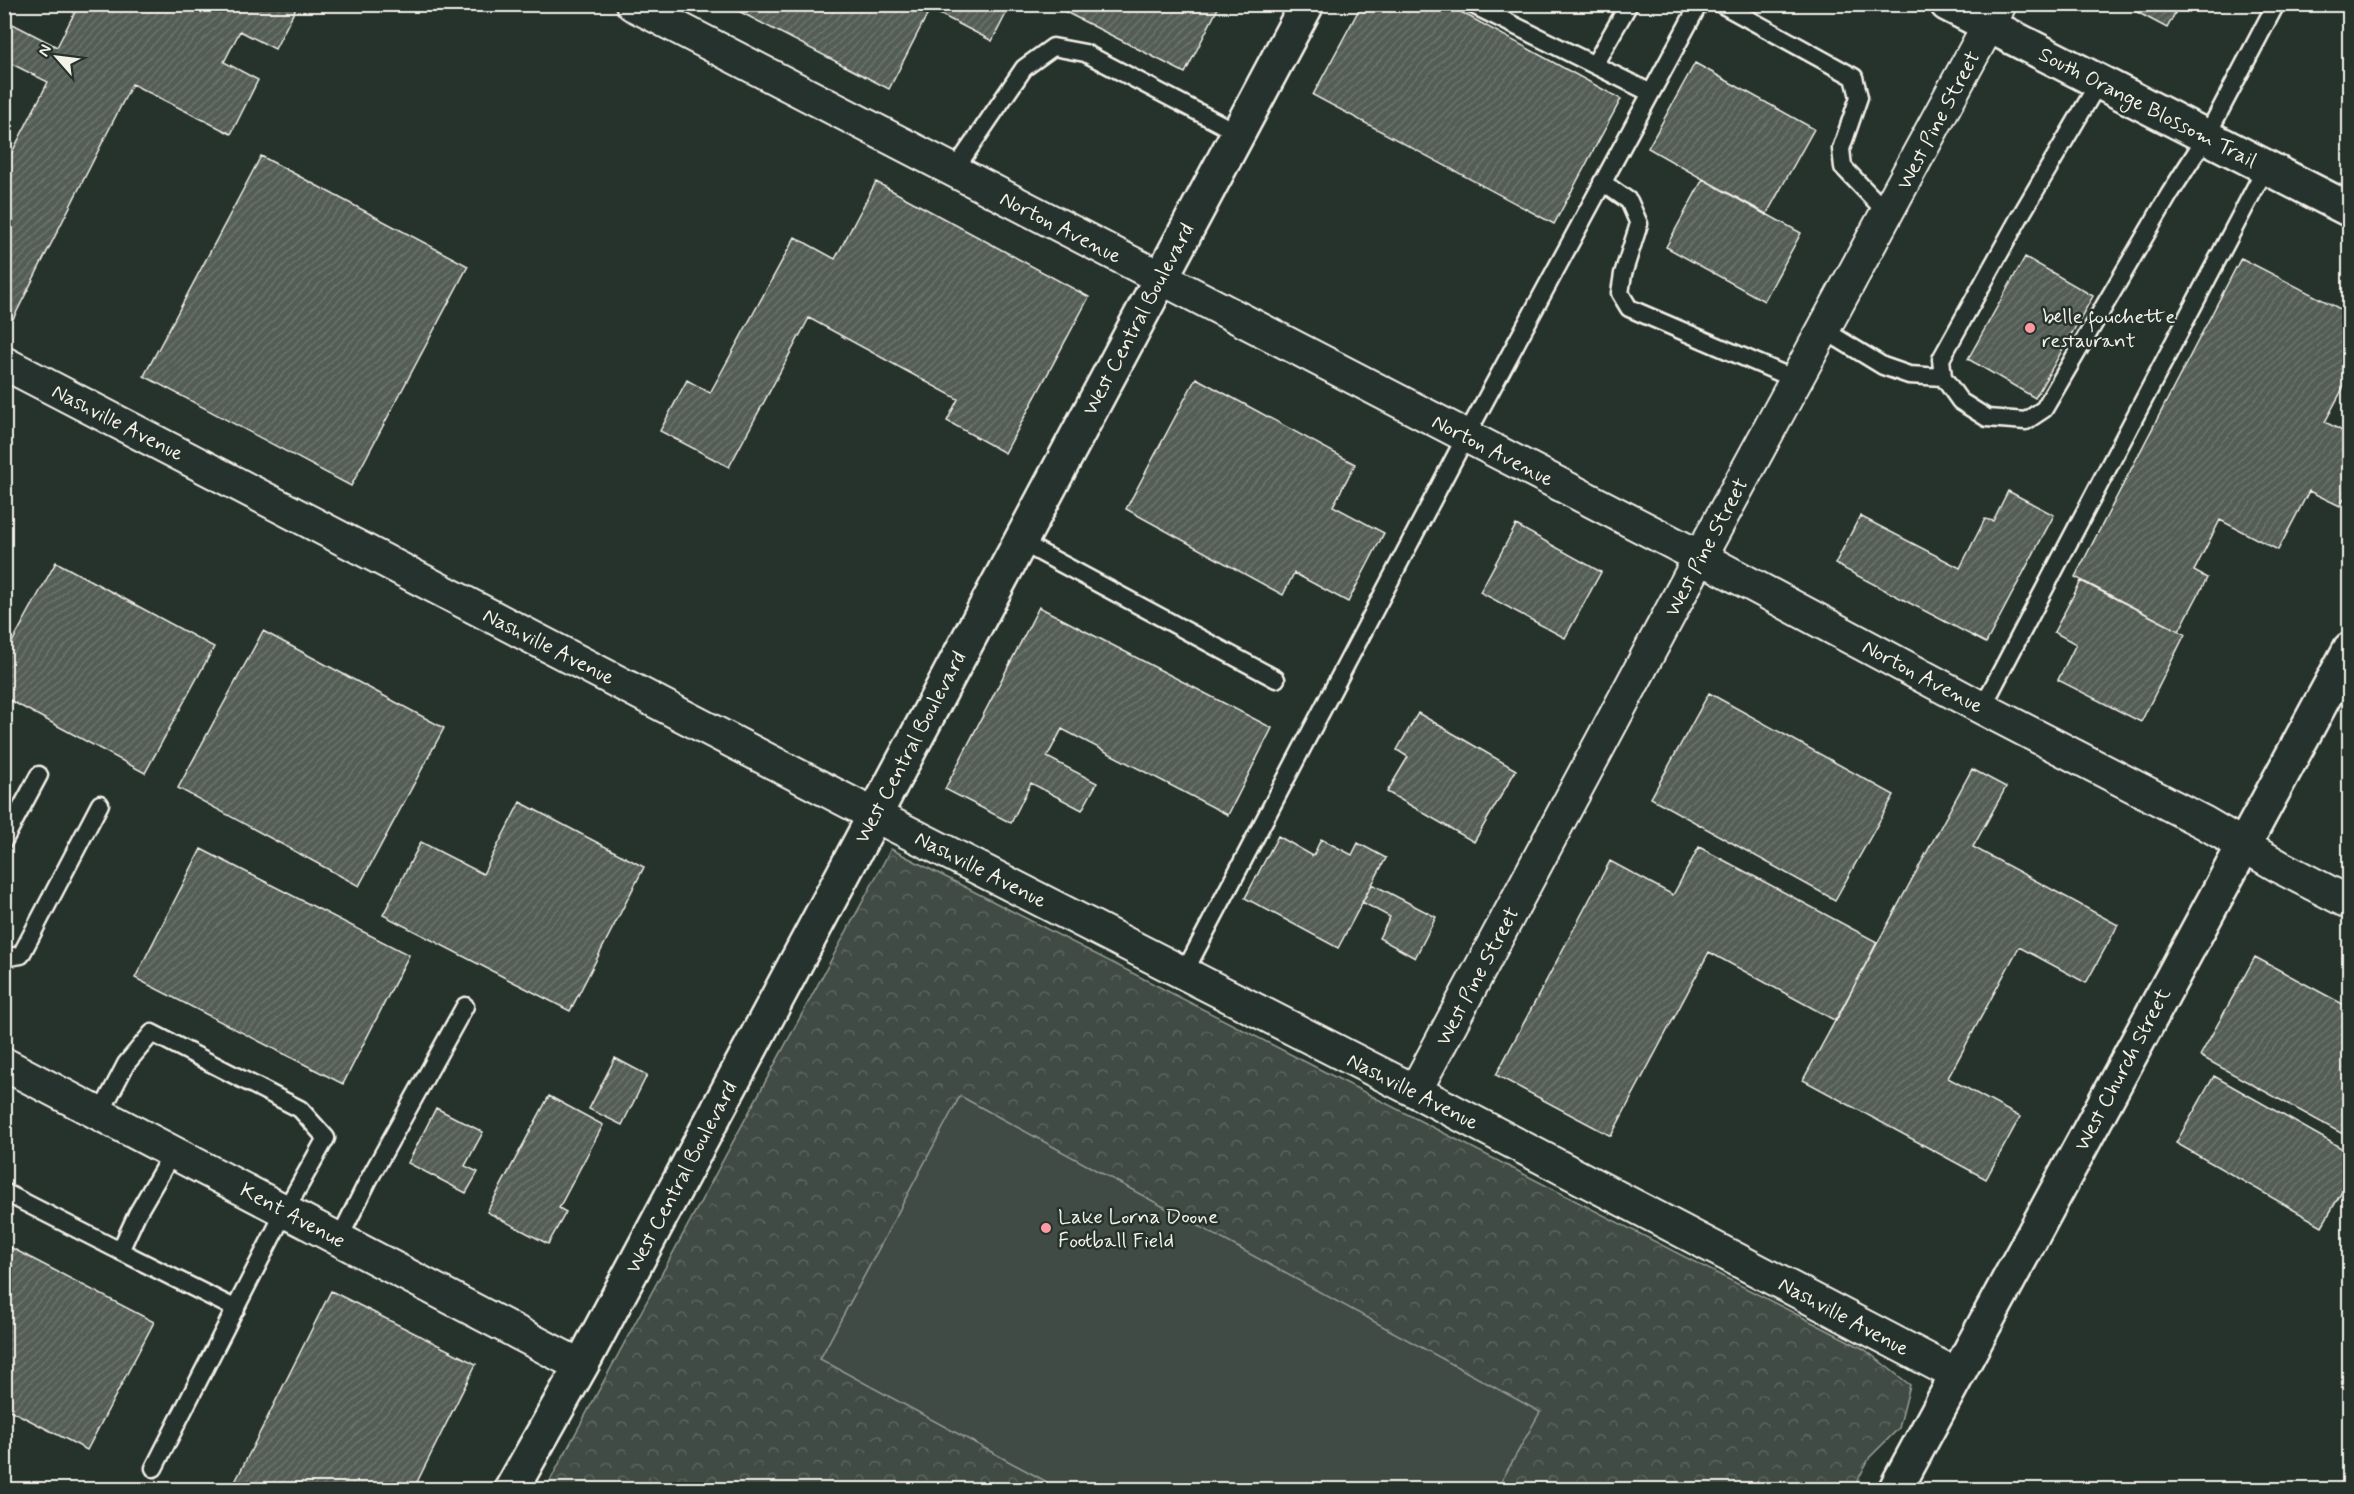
<svg xmlns="http://www.w3.org/2000/svg" width="2354" height="1494" viewBox="0 0 2354 1494" font-family="Mynerve,sans-serif">
  <style>
    .forest { fill: url(#forest-crowns); stroke: #9a9e96; stroke-width: 1.5 }
    .pitch { fill: #414b45; stroke: #9a9e96; stroke-width: 1.5 }
    .building { fill: url(#building-hatch); stroke: #f4f1e8; stroke-width: 1.5 }
    .lines { fill: none; stroke-linecap: round; stroke-linejoin: round }
    .service-casing { stroke: #f4f1e8; stroke-width: 21 }
    .minor-casing { stroke: #f4f1e8; stroke-width: 36 }
    .tertiary-casing { stroke: #f4f1e8; stroke-width: 38 }
    .primary-casing { stroke: #f4f1e8; stroke-width: 38 }
    .service { stroke: #26332d; stroke-width: 16 }
    .minor { stroke: #26332d; stroke-width: 32 }
    .tertiary { stroke: #26332d; stroke-width: 33 }
    .primary { stroke: #26332d; stroke-width: 33 }
    .poi-dot { fill: #ff9aa2; stroke: #26332d; stroke-width: 2 }
    .labels { text-anchor: middle; stroke-width: 5; stroke-linejoin: round; paint-order: stroke }
    .street-label { font-size: 21px; fill: #f4f1e8; stroke: #26332d }
    .poi-label { font-size: 21px; fill: #f4f1e8; stroke: #26332d; text-anchor: start }
  </style>
  <defs>
    <pattern id="forest-crowns" width="20" height="18" patternUnits="userSpaceOnUse" patternTransform="scale(1.5)"><rect width="20" height="18" fill="#414b45"/><path d="M2 6a3 3 0 1 1 6 0M12 15a3 3 0 1 1 6 0" fill="none" stroke="#5d6560"/></pattern>
    <pattern id="building-hatch" width="6" height="6" patternUnits="userSpaceOnUse" patternTransform="scale(1.5)"><rect width="6" height="6" fill="#525c55"/><path d="M-1 1l2-2M0 6l6-6M5 7l2-2" fill="none" stroke="#6c746d"/></pattern>
  </defs>
  <rect width="100%" height="100%" fill="#26332d"/>
  <filter id="ink" filterUnits="userSpaceOnUse"><feTurbulence type="fractalNoise" baseFrequency=".0167" numOctaves="2"/><feDisplacementMap in="SourceGraphic" scale="12" xChannelSelector="R" yChannelSelector="G"/><feConvolveMatrix kernelMatrix="1 2 1 2 8 2 1 2 1" color-interpolation-filters="sRGB"/></filter>
  <g filter="url(#ink)">
    <path class="forest" d="M 891,849 L 1864,1349 L 1910,1385 L 1899,1428 L 1870,1457 L 1853,1489 L 545,1490 Z"/>
    <path class="pitch" d="M 960,1096 L 1540,1412 L 1497,1489 L 1060,1489 L 820,1359 Z"/>
    <path class="building" d="M 79,4 L 298,4 L 275,49 L 240,31 L 224,62 L 258,80 L 231,134 L 132,84 L 13,319 L 4,315 L 4,168 L 48,82 L 4,60 L 4,36 L 11,23 L 57,47 Z
      M 725,4 L 1011,4 L 992,41 L 930,9 L 889,89 Z
      M 1050,4 L 1220,4 L 1185,73 Z
      M 1362,4 L 1446,4 L 1621,99 L 1554,224 L 1313,95 Z
      M 2122,4 L 2180,4 L 2167,28 Z
      M 1695,63 L 1814,129 L 1766,215 L 1648,148 Z
      M 261,156 L 468,266 L 351,486 L 144,376 Z
      M 1703,179 L 1801,233 L 1764,301 L 1666,247 Z
      M 876,182 L 1089,297 L 1005,453 L 947,421 L 958,399 L 809,318 L 729,467 L 660,431 L 687,380 L 710,393 L 795,237 L 835,259 Z
      M 2025,257 L 2093,296 L 2035,398 L 1968,359 Z
      M 2241,258 L 2350,314 L 2350,375 L 2325,422 L 2350,435 L 2350,489 L 2340,506 L 2309,491 L 2278,550 L 2220,520 L 2194,571 L 2207,578 L 2179,631 L 2075,577 Z
      M 1196,378 L 1355,464 L 1333,506 L 1384,533 L 1348,602 L 1294,573 L 1283,595 L 1126,509 Z
      M 2008,491 L 2054,515 L 1986,643 L 1835,564 L 1860,516 L 1960,568 L 1985,519 L 1993,521 Z
      M 1516,525 L 1601,572 L 1565,638 L 1480,592 Z
      M 56,562 L 214,647 L 145,773 L 4,697 L 4,657 Z
      M 2081,581 L 2185,634 L 2141,722 L 2058,680 L 2076,644 L 2054,632 Z
      M 1039,607 L 1272,728 L 1228,815 L 1062,729 L 1047,757 L 1097,783 L 1082,810 L 1031,783 L 1011,823 L 945,789 Z
      M 263,631 L 444,728 L 359,886 L 178,788 Z
      M 1709,693 L 1894,795 L 1835,900 L 1651,798 Z
      M 1418,713 L 1516,770 L 1474,842 L 1387,792 L 1408,757 L 1397,750 Z
      M 1972,769 L 2006,787 L 1973,847 L 2118,925 L 2086,983 L 2019,947 L 1948,1078 L 2020,1117 L 1986,1179 L 1803,1080 Z
      M 520,802 L 644,867 L 570,1011 L 383,915 L 421,842 L 483,874 Z
      M 1278,836 L 1313,856 L 1321,839 L 1352,855 L 1358,843 L 1386,858 L 1338,948 L 1245,898 Z
      M 1699,847 L 1877,942 L 1836,1021 L 1709,952 L 1611,1136 L 1496,1075 L 1610,861 L 1673,895 Z
      M 201,849 L 409,955 L 343,1084 L 135,978 Z
      M 1372,884 L 1436,917 L 1415,958 L 1379,938 L 1390,917 L 1362,902 Z
      M 2255,957 L 2350,1008 L 2350,1138 L 2200,1056 Z
      M 615,1058 L 647,1075 L 622,1125 L 589,1109 Z
      M 2214,1076 L 2350,1153 L 2350,1178 L 2322,1226 L 2176,1143 Z
      M 549,1096 L 603,1125 L 559,1208 L 566,1212 L 548,1244 L 487,1212 Z
      M 436,1108 L 483,1132 L 465,1166 L 478,1172 L 466,1193 L 408,1163 Z
      M 4,1244 L 154,1322 L 87,1450 L 4,1407 Z
      M 331,1291 L 476,1364 L 413,1490 L 231,1490 Z"/>
    <g class="lines">
      <defs>
        <path id="service" d="M 1471,4 L 1651,93
          M 1721,4 L 1854,77 L 1859,97 L 1841,149 L 1843,167 L 1888,214
          M 1594,65 L 1629,4
          M 2099,82 L 2018,220 L 1941,359 L 1943,377 L 1960,401 L 1987,418 L 2026,421 L 2044,409 L 2169,195 L 2206,137 L 2276,4
          M 954,171 L 1024,68 L 1053,47 L 1085,53 L 1238,133
          M 1602,182 L 1629,201 L 1639,224 L 1623,274 L 1620,293 L 1629,308 L 1797,380
          M 1824,330 L 1883,366 L 1909,375 L 1943,377
          M 1019,541 L 1276,679
          M 1982,708 L 2266,167
          M 4,840 L 39,775
          M 4,958 L 21,955 L 100,804
          M 1184,973 L 1466,436 L 1699,4
          M 100,1114 L 126,1064 L 152,1033 L 300,1109 L 326,1138 L 285,1211 L 154,1468
          M 4,1192 L 120,1251 L 137,1214 L 173,1152
          M 339,1239 L 368,1181 L 465,1006
          M 120,1251 L 236,1309"/>
        <path id="minor" d="M 632,4 L 1700,557 L 1982,708 L 2205,823 L 2282,868 L 2350,903
          M 4,363 L 874,815 L 1415,1091 L 1957,1375
          M 4,1064 L 581,1366
          M 1415,1091 L 1700,557 L 2000,4"/>
        <path id="tertiary" d="M 511,1490 L 581,1366 L 1307,4
          M 1895,1490 L 2350,649"/>
        <path id="primary" d="M 1947,4 L 2350,210"/>
      </defs>
      <use href="#service" class="service-casing"/>
      <use href="#minor" class="minor-casing"/>
      <use href="#tertiary" class="tertiary-casing"/>
      <use href="#primary" class="primary-casing"/>
      <use href="#service" class="service"/>
      <use href="#minor" class="minor"/>
      <use href="#tertiary" class="tertiary"/>
      <use href="#primary" class="primary"/>
    </g>
  </g>
  <g class="poi-dot">
    <circle cx="2030" cy="328" r="6"/>
    <circle cx="1046" cy="1228" r="6"/>
  </g>
  <g class="labels">
    <g class="street-label">
      <text transform="translate(2148 107) rotate(27)" y="7">South Orange Blossom Trail</text>
      <text transform="translate(1938 120) rotate(-62)" y="7">West Pine Street</text>
      <text transform="translate(1061 227) rotate(27)" y="7">Norton Avenue</text>
      <text transform="translate(1138 319) rotate(-62)" y="7">West Central Boulevard</text>
      <text transform="translate(118 422) rotate(27)" y="7">Nashville Avenue</text>
      <text transform="translate(1493 450) rotate(27)" y="7">Norton Avenue</text>
      <text transform="translate(1706 547) rotate(-62)" y="7">West Pine Street</text>
      <text transform="translate(549 646) rotate(27)" y="7">Nashville Avenue</text>
      <text transform="translate(1923 676) rotate(28)" y="7">Norton Avenue</text>
      <text transform="translate(910 747) rotate(-62)" y="7">West Central Boulevard</text>
      <text transform="translate(981 869) rotate(27)" y="7">Nashville Avenue</text>
      <text transform="translate(1477 976) rotate(-62)" y="7">West Pine Street</text>
      <text transform="translate(2122 1069) rotate(-62)" y="7">West Church Street</text>
      <text transform="translate(1413 1091) rotate(27)" y="7">Nashville Avenue</text>
      <text transform="translate(681 1177) rotate(-62)" y="7">West Central Boulevard</text>
      <text transform="translate(293 1215) rotate(28)" y="7">Kent Avenue</text>
      <text transform="translate(1844 1316) rotate(28)" y="7">Nashville Avenue</text>
    </g>
    <g class="poi-label">
      <text x="2042" y="323">belle fouchette<tspan x="2042" dy="24">restaurant</tspan></text>
      <text x="1058" y="1223">Lake Lorna Doone<tspan x="1058" dy="24">Football Field</tspan></text>
    </g>
  </g>
  <rect width="2354" height="1494" fill="none" stroke="#26332d" stroke-width="24"/>
  <rect x="12" y="12" width="2330" height="1470" fill="none" stroke="#f4f1e8" stroke-width="2" filter="url(#ink)"/>
  <g transform="translate(57 57) rotate(298)" stroke="#26332d" stroke-width="4.5" paint-order="stroke">
  <path d="M0-4.5L10 22L0 15L-10 22Z" fill="#f4f1e8"/>
  <text y="-9" font-size="16" font-weight="bold" text-anchor="middle" fill="#f4f1e8">N</text>
  </g>
</svg>
